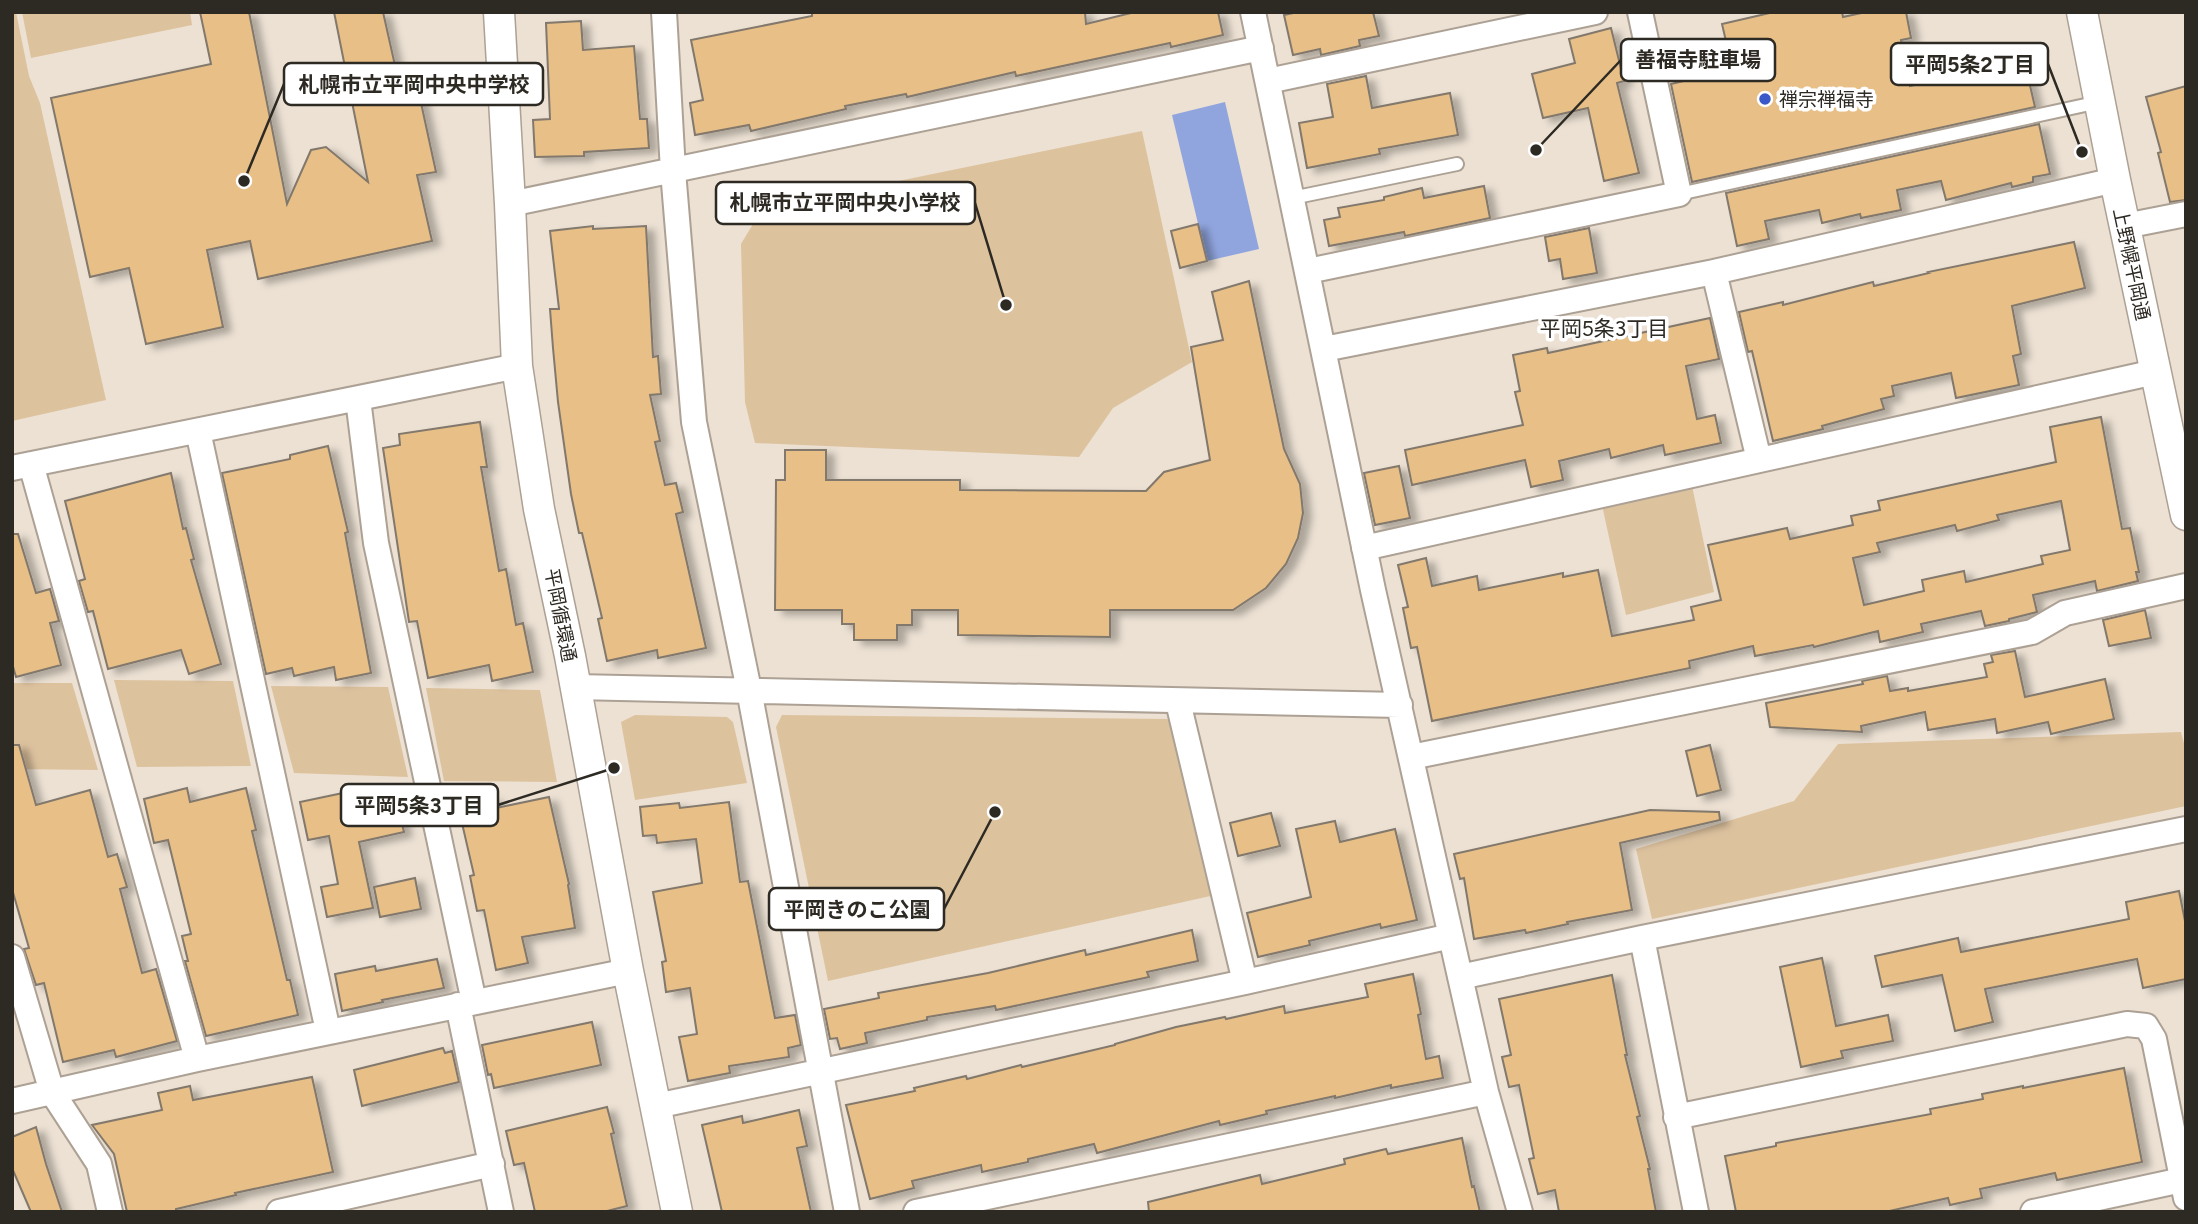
<svg xmlns="http://www.w3.org/2000/svg" width="2198" height="1224" viewBox="0 0 2198 1224" font-family="Figtree,'Noto Sans JP',sans-serif">
  <style>
    .green { fill: #ddc29e }
    .water { fill: #90a5de }
    .building { fill: #e7bf87; stroke: #82786c; stroke-width: 2; fill-rule: evenodd; filter: url(#shadow) }
    .lines { fill: none; stroke-linecap: round; stroke-linejoin: round }
    .service-casing { stroke: #aca194; stroke-width: 16 }
    .minor-casing { stroke: #aca194; stroke-width: 28 }
    .tertiary-casing { stroke: #aca194; stroke-width: 33 }
    .service { stroke: #fff; stroke-width: 12 }
    .minor { stroke: #fff; stroke-width: 24 }
    .tertiary { stroke: #fff; stroke-width: 30 }
    .poi-dot { fill: #3b58c9; stroke: #fff; stroke-width: 2.5 }
    .labels { text-anchor: middle; stroke-width: 7; stroke-linejoin: round; paint-order: stroke }
    .poi-label { font-size: 19px; fill: #2d2923; stroke: #fff; text-anchor: start }
    .street-label { font-size: 19px; fill: #2d2923; stroke: #fff }
    .neighbourhood-label { font-size: 21px; fill: #2d2923; stroke: #fff }
    .leader { fill: none; stroke: #2d2923; stroke-width: 2.5 }
    .callout-dot { fill: #2d2923; stroke: #fff; stroke-width: 2.5 }
    .callout { fill: #fff; stroke: #2d2923; stroke-width: 2.5 }
    .callout-label { font-size: 21px; text-anchor: middle; font-weight: bold; fill: #2d2923 }
  </style>
  <defs>
    <filter id="shadow"><feDropShadow dx="8" dy="4.5" stdDeviation="3.5" flood-color="#0004"/></filter>
  </defs>
  <rect width="100%" height="100%" fill="#ece1d3"/>
  <path class="green" d="M 12,12 L 16,12 L 29,76 L 40,103 L 106,400 L 12,421 Z
    M 22,12 L 190,12 L 192,25 L 31,58 Z
    M 1142,131 L 1192,362 L 1113,408 L 1079,457 L 755,443 L 745,402 L 741,244 L 762,209 Z
    M 1690,476 L 1714,592 L 1626,615 L 1600,496 Z
    M 114,680 L 233,681 L 251,766 L 137,767 Z
    M 12,683 L 72,683 L 98,770 L 12,769 Z
    M 271,686 L 388,687 L 408,777 L 294,773 Z
    M 426,688 L 540,690 L 557,782 L 444,781 Z
    M 635,715 L 727,717 L 733,722 L 747,783 L 635,800 L 621,722 Z
    M 782,715 L 1167,719 L 1178,729 L 1215,895 L 828,981 L 776,727 Z
    M 2181,732 L 2186,751 L 2186,806 L 1652,919 L 1636,849 L 1794,801 L 1838,744 Z"/>
  <path class="water" d="M 1225,102 L 1259,249 L 1207,261 L 1172,115 Z"/>
  <path class="building" d="M 200,12 L 249,12 L 287,204 L 311,150 L 326,147 L 368,182 L 334,12 L 383,12 L 396,70 L 413,66 L 436,172 L 417,175 L 432,241 L 258,279 L 250,241 L 207,250 L 223,327 L 146,344 L 129,268 L 90,277 L 51,98 L 211,64 Z
    M 812,12 L 1085,12 L 1086,24 L 1135,12 L 1218,12 L 1223,35 L 1171,47 L 1170,43 L 1016,76 L 1015,72 L 907,97 L 906,94 L 845,106 L 846,109 L 751,131 L 749,125 L 695,135 L 690,103 L 703,100 L 691,40 L 812,16 Z
    M 1298,12 L 1373,12 L 1379,36 L 1359,40 L 1360,46 L 1321,55 L 1320,49 L 1293,55 L 1284,15 Z
    M 1774,12 L 1842,12 L 1843,17 L 1866,12 L 1906,12 L 1911,38 L 1901,40 L 1910,86 L 1963,74 L 1964,79 L 2025,64 L 2035,107 L 1692,182 L 1671,84 L 1722,72 L 1718,52 L 1728,50 L 1722,24 Z
    M 581,21 L 583,50 L 634,46 L 640,119 L 647,119 L 649,148 L 584,152 L 584,156 L 535,157 L 533,120 L 550,119 L 546,23 Z
    M 1611,28 L 1624,81 L 1617,83 L 1639,173 L 1604,181 L 1588,108 L 1543,118 L 1532,74 L 1575,63 L 1569,39 Z
    M 1366,76 L 1372,108 L 1450,93 L 1458,135 L 1379,149 L 1380,154 L 1307,168 L 1299,123 L 1333,117 L 1327,84 Z
    M 2186,86 L 2186,200 L 2170,202 L 2158,153 L 2161,152 L 2146,97 Z
    M 2039,124 L 2050,174 L 2033,177 L 2033,182 L 2012,187 L 2011,183 L 1946,200 L 1941,181 L 1897,190 L 1901,210 L 1861,218 L 1860,214 L 1822,223 L 1819,210 L 1765,221 L 1769,239 L 1737,246 L 1726,193 Z
    M 1484,186 L 1490,218 L 1405,236 L 1404,232 L 1329,246 L 1324,220 L 1340,217 L 1338,208 L 1384,200 L 1384,197 L 1422,188 L 1424,198 Z
    M 1198,224 L 1207,261 L 1180,268 L 1171,231 Z
    M 593,226 L 593,229 L 646,226 L 653,357 L 658,356 L 661,394 L 650,395 L 660,441 L 655,442 L 665,485 L 676,483 L 683,512 L 676,514 L 706,648 L 658,658 L 657,650 L 607,661 L 598,619 L 602,618 L 582,533 L 579,533 L 571,494 L 558,402 L 553,348 L 550,309 L 559,309 L 550,231 Z
    M 1589,228 L 1597,273 L 1563,279 L 1560,259 L 1549,261 L 1545,237 Z
    M 2074,242 L 2085,288 L 2012,306 L 2021,354 L 2013,356 L 2019,385 L 1956,398 L 1951,373 L 1892,386 L 1894,396 L 1881,399 L 1884,409 L 1822,426 L 1823,429 L 1773,441 L 1752,351 L 1748,352 L 1739,312 L 1783,302 L 1783,305 L 1873,282 L 1874,286 L 1929,273 L 1928,272 Z
    M 1249,281 L 1284,449 L 1300,484 L 1303,513 L 1298,538 L 1286,564 L 1266,588 L 1233,610 L 1110,610 L 1110,637 L 958,635 L 958,610 L 912,610 L 912,625 L 897,625 L 897,640 L 854,640 L 854,624 L 842,624 L 842,610 L 775,610 L 776,480 L 785,480 L 785,450 L 826,450 L 826,480 L 960,480 L 960,490 L 1146,491 L 1164,472 L 1210,460 L 1191,347 L 1223,340 L 1212,292 Z
    M 1710,318 L 1719,359 L 1686,366 L 1697,419 L 1715,415 L 1721,443 L 1665,455 L 1663,445 L 1611,458 L 1609,449 L 1559,461 L 1563,480 L 1531,487 L 1525,460 L 1412,485 L 1405,450 L 1523,425 L 1515,392 L 1520,391 L 1513,355 L 1547,348 L 1548,353 Z
    M 2101,417 L 2122,529 L 2130,528 L 2139,572 L 2136,572 L 2138,581 L 2097,591 L 2095,581 L 2033,595 L 2037,612 L 2009,619 L 2009,621 L 1985,626 L 1981,611 L 1921,624 L 1923,632 L 1880,642 L 1878,631 L 1814,647 L 1813,645 L 1755,656 L 1753,646 L 1689,661 L 1690,668 L 1432,721 L 1417,647 L 1411,648 L 1403,608 L 1408,607 L 1398,565 L 1426,558 L 1432,586 L 1477,576 L 1479,590 L 1563,573 L 1563,577 L 1598,570 L 1612,636 L 1694,620 L 1691,607 L 1721,600 L 1708,545 L 1787,528 L 1790,539 L 1853,525 L 1851,516 L 1880,510 L 1878,501 L 2056,462 L 2050,427 ZM 2061,501 L 2070,550 L 2041,556 L 2043,564 L 1966,582 L 1964,571 L 1922,580 L 1924,591 L 1864,605 L 1853,558 L 1880,552 L 1877,543 L 1955,525 L 1957,531 L 1999,520 L 1997,515 Z
    M 480,422 L 487,467 L 481,467 L 499,571 L 506,569 L 516,625 L 523,623 L 533,672 L 492,681 L 489,665 L 428,678 L 417,621 L 409,622 L 383,448 L 400,445 L 399,434 Z
    M 328,446 L 348,532 L 345,533 L 371,673 L 336,680 L 334,667 L 294,676 L 292,668 L 266,674 L 222,473 L 290,459 L 290,455 Z
    M 1399,466 L 1410,518 L 1375,525 L 1364,473 Z
    M 171,473 L 183,529 L 186,528 L 194,559 L 191,560 L 221,664 L 189,674 L 181,650 L 108,669 L 93,611 L 88,612 L 79,581 L 85,579 L 65,501 Z
    M 12,534 L 18,534 L 36,593 L 50,589 L 59,621 L 50,623 L 61,665 L 16,677 L 12,663 Z
    M 2145,610 L 2151,638 L 2109,646 L 2103,620 Z
    M 2015,651 L 2025,697 L 2105,679 L 2114,719 L 2051,734 L 2048,722 L 1997,733 L 1995,719 L 1928,730 L 1925,712 L 1861,726 L 1862,732 L 1770,727 L 1766,703 L 1863,684 L 1862,681 L 1887,676 L 1890,691 L 1908,688 L 1908,691 L 1987,677 L 1984,664 L 1993,662 L 1991,655 Z
    M 12,745 L 19,745 L 36,805 L 90,790 L 108,857 L 117,854 L 127,887 L 120,889 L 142,973 L 156,969 L 177,1041 L 116,1057 L 114,1050 L 63,1062 L 44,983 L 36,985 L 24,949 L 29,948 L 12,889 Z
    M 1710,745 L 1721,790 L 1697,796 L 1686,751 Z
    M 187,788 L 190,802 L 246,788 L 256,830 L 252,831 L 287,980 L 290,980 L 298,1015 L 206,1036 L 185,961 L 188,961 L 182,936 L 191,934 L 168,840 L 154,843 L 144,799 Z
    M 343,793 L 347,810 L 396,800 L 404,832 L 359,842 L 373,908 L 327,917 L 321,887 L 338,884 L 329,836 L 308,840 L 300,802 Z
    M 494,797 L 496,808 L 549,797 L 569,884 L 568,885 L 575,928 L 522,937 L 528,963 L 496,970 L 484,910 L 477,911 L 470,876 L 474,875 L 458,806 Z
    M 729,802 L 740,882 L 748,881 L 775,1018 L 795,1015 L 801,1045 L 788,1048 L 789,1057 L 729,1066 L 730,1073 L 688,1081 L 679,1037 L 697,1034 L 690,988 L 666,992 L 662,962 L 666,961 L 653,892 L 702,883 L 696,839 L 657,843 L 656,835 L 643,836 L 640,807 L 679,803 L 680,808 Z
    M 1650,810 L 1719,812 L 1720,820 L 1620,843 L 1632,910 L 1567,922 L 1568,924 L 1526,933 L 1525,930 L 1474,939 L 1464,878 L 1460,879 L 1454,854 Z
    M 1271,813 L 1280,846 L 1238,856 L 1230,823 Z
    M 1335,821 L 1340,842 L 1395,829 L 1417,920 L 1381,928 L 1380,924 L 1309,941 L 1310,945 L 1258,957 L 1247,913 L 1311,897 L 1296,829 Z
    M 415,878 L 421,909 L 380,917 L 374,887 Z
    M 2179,891 L 2186,926 L 2186,979 L 2143,988 L 2137,959 L 1985,989 L 1993,1022 L 1955,1031 L 1942,975 L 1882,987 L 1875,956 L 1958,938 L 1961,952 L 2129,919 L 2126,902 Z
    M 1192,930 L 1198,961 L 1147,972 L 1149,977 L 996,1010 L 995,1006 L 927,1017 L 927,1020 L 865,1033 L 867,1043 L 840,1049 L 837,1038 L 830,1039 L 824,1009 L 879,998 L 878,993 L 988,973 L 1085,950 L 1086,955 Z
    M 1822,958 L 1836,1026 L 1888,1015 L 1893,1041 L 1841,1051 L 1843,1058 L 1801,1067 L 1780,967 Z
    M 437,959 L 444,988 L 382,1000 L 383,1002 L 342,1011 L 335,974 L 375,966 L 376,971 Z
    M 1413,974 L 1421,1014 L 1418,1015 L 1426,1059 L 1439,1056 L 1443,1078 L 1391,1088 L 1391,1085 L 1335,1098 L 1335,1096 L 1266,1111 L 1267,1114 L 1220,1125 L 1219,1121 L 1097,1153 L 1094,1144 L 1028,1159 L 1028,1162 L 982,1172 L 981,1165 L 912,1181 L 914,1188 L 870,1199 L 846,1105 L 915,1091 L 914,1088 L 966,1076 L 967,1079 L 1021,1065 L 1022,1067 L 1115,1045 L 1115,1044 L 1176,1027 L 1225,1017 L 1226,1019 L 1284,1006 L 1285,1013 L 1368,997 L 1365,984 Z
    M 1612,975 L 1627,1055 L 1625,1055 L 1640,1116 L 1637,1117 L 1650,1169 L 1648,1169 L 1656,1212 L 1559,1212 L 1555,1190 L 1538,1194 L 1529,1159 L 1534,1158 L 1519,1085 L 1509,1087 L 1502,1057 L 1511,1055 L 1499,999 Z
    M 592,1022 L 601,1065 L 494,1088 L 491,1074 L 488,1075 L 482,1045 Z
    M 443,1048 L 445,1053 L 452,1051 L 459,1082 L 362,1106 L 354,1070 Z
    M 2124,1068 L 2142,1162 L 2057,1180 L 2055,1173 L 1980,1189 L 1982,1198 L 1950,1205 L 1948,1198 L 1885,1212 L 1736,1212 L 1725,1156 L 1776,1146 L 1776,1143 L 1931,1114 L 1930,1109 L 1983,1099 L 1982,1094 L 2023,1086 L 2023,1088 Z
    M 312,1077 L 333,1172 L 235,1193 L 236,1195 L 176,1209 L 176,1212 L 127,1212 L 114,1154 L 92,1125 L 162,1110 L 158,1093 L 190,1086 L 193,1100 Z
    M 607,1107 L 614,1133 L 611,1134 L 627,1206 L 603,1212 L 535,1212 L 524,1163 L 514,1165 L 506,1131 Z
    M 799,1110 L 807,1146 L 797,1148 L 811,1212 L 722,1212 L 702,1125 L 742,1116 L 743,1123 Z
    M 36,1127 L 46,1164 L 62,1212 L 31,1212 L 12,1168 L 12,1137 Z
    M 1462,1138 L 1472,1187 L 1474,1186 L 1480,1212 L 1149,1212 L 1148,1202 L 1260,1175 L 1262,1184 L 1345,1164 L 1344,1159 L 1386,1149 L 1388,1154 Z"/>
  <g class="lines">
    <defs>
      <path id="service" d="M 1679,194 L 2099,102
        M 1292,198 L 1457,164"/>
      <path id="minor" d="M 664,12 L 673,171 L 694,422 L 749,690 L 847,1212
        M 1253,12 L 1373,590 L 1486,1092 L 1520,1212
        M 1268,81 L 1595,12
        M 510,204 L 1261,48
        M 2125,226 L 2186,214
        M 1308,271 L 1679,194 L 1640,12
        M 1714,272 L 1759,460
        M 1324,349 L 1714,272 L 2115,180
        M 358,399 L 376,543 L 474,1002
        M 198,431 L 328,1031
        M 31,464 L 197,1059
        M 12,468 L 517,366
        M 1364,548 L 2155,372
        M 575,687 L 1400,705
        M 1178,702 L 1245,982
        M 1411,757 L 2032,632 L 2065,613 L 2186,586
        M 1642,938 L 1696,1212
        M 12,957 L 52,1092 L 99,1164 L 110,1212
        M 1460,977 L 1642,938 L 2186,829
        M 458,1005 L 501,1212
        M 12,1101 L 197,1059 L 628,971
        M 656,1106 L 1245,982 L 1451,936
        M 1676,1117 L 2127,1024 L 2146,1026 L 2154,1039 L 2186,1198
        M 279,1212 L 492,1164
        M 916,1212 L 1486,1092
        M 2033,1212 L 2182,1180"/>
      <path id="tertiary" d="M 499,12 L 510,204 L 517,366 L 539,509 L 570,656 L 628,971 L 677,1212
        M 2082,12 L 2115,180 L 2186,515"/>
    </defs>
    <use href="#service" class="service-casing"/>
    <use href="#minor" class="minor-casing"/>
    <use href="#tertiary" class="tertiary-casing"/>
    <use href="#service" class="service"/>
    <use href="#minor" class="minor"/>
    <use href="#tertiary" class="tertiary"/>
  </g>
  <circle class="poi-dot" cx="1765" cy="99" r="7"/>
  <g class="labels">
    <g class="poi-label">
      <text x="1779" y="106">禅宗禅福寺</text>
    </g>
    <g class="street-label">
      <text transform="translate(2132 264) rotate(78)" y="7">上野幌平岡通</text>
      <text transform="translate(561 615) rotate(79)" y="7">平岡循環通</text>
    </g>
    <g class="neighbourhood-label">
      <text x="1604" y="336">平岡5条3丁目</text>
    </g>
  </g>
  <path class="leader" d="M1536 150L1621 60M2082 152L2048 64M244 181L284 84M1006 305L975 203M614 768L498 805M995 812L944 909"/>
  <g class="callout-dot">
    <circle cx="1536" cy="150" r="7"/>
    <circle cx="2082" cy="152" r="7"/>
    <circle cx="244" cy="181" r="7"/>
    <circle cx="1006" cy="305" r="7"/>
    <circle cx="614" cy="768" r="7"/>
    <circle cx="995" cy="812" r="7"/>
  </g>
  <g class="callout">
    <rect x="1621" y="39" width="154" height="42" rx="7"/>
    <rect x="1891" y="43" width="157" height="42" rx="7"/>
    <rect x="284" y="63" width="259" height="42" rx="7"/>
    <rect x="716" y="182" width="259" height="42" rx="7"/>
    <rect x="341" y="784" width="157" height="42" rx="7"/>
    <rect x="769" y="888" width="175" height="42" rx="7"/>
  </g>
  <g class="callout-label">
    <text x="1698" y="67">善福寺駐車場</text>
    <text x="1970" y="72">平岡5条2丁目</text>
    <text x="414" y="92">札幌市立平岡中央中学校</text>
    <text x="845" y="210">札幌市立平岡中央小学校</text>
    <text x="419" y="813">平岡5条3丁目</text>
    <text x="857" y="917">平岡きのこ公園</text>
  </g>
  <rect width="2198" height="1224" fill="none" stroke="#2d2923" stroke-width="28"/>
</svg>
